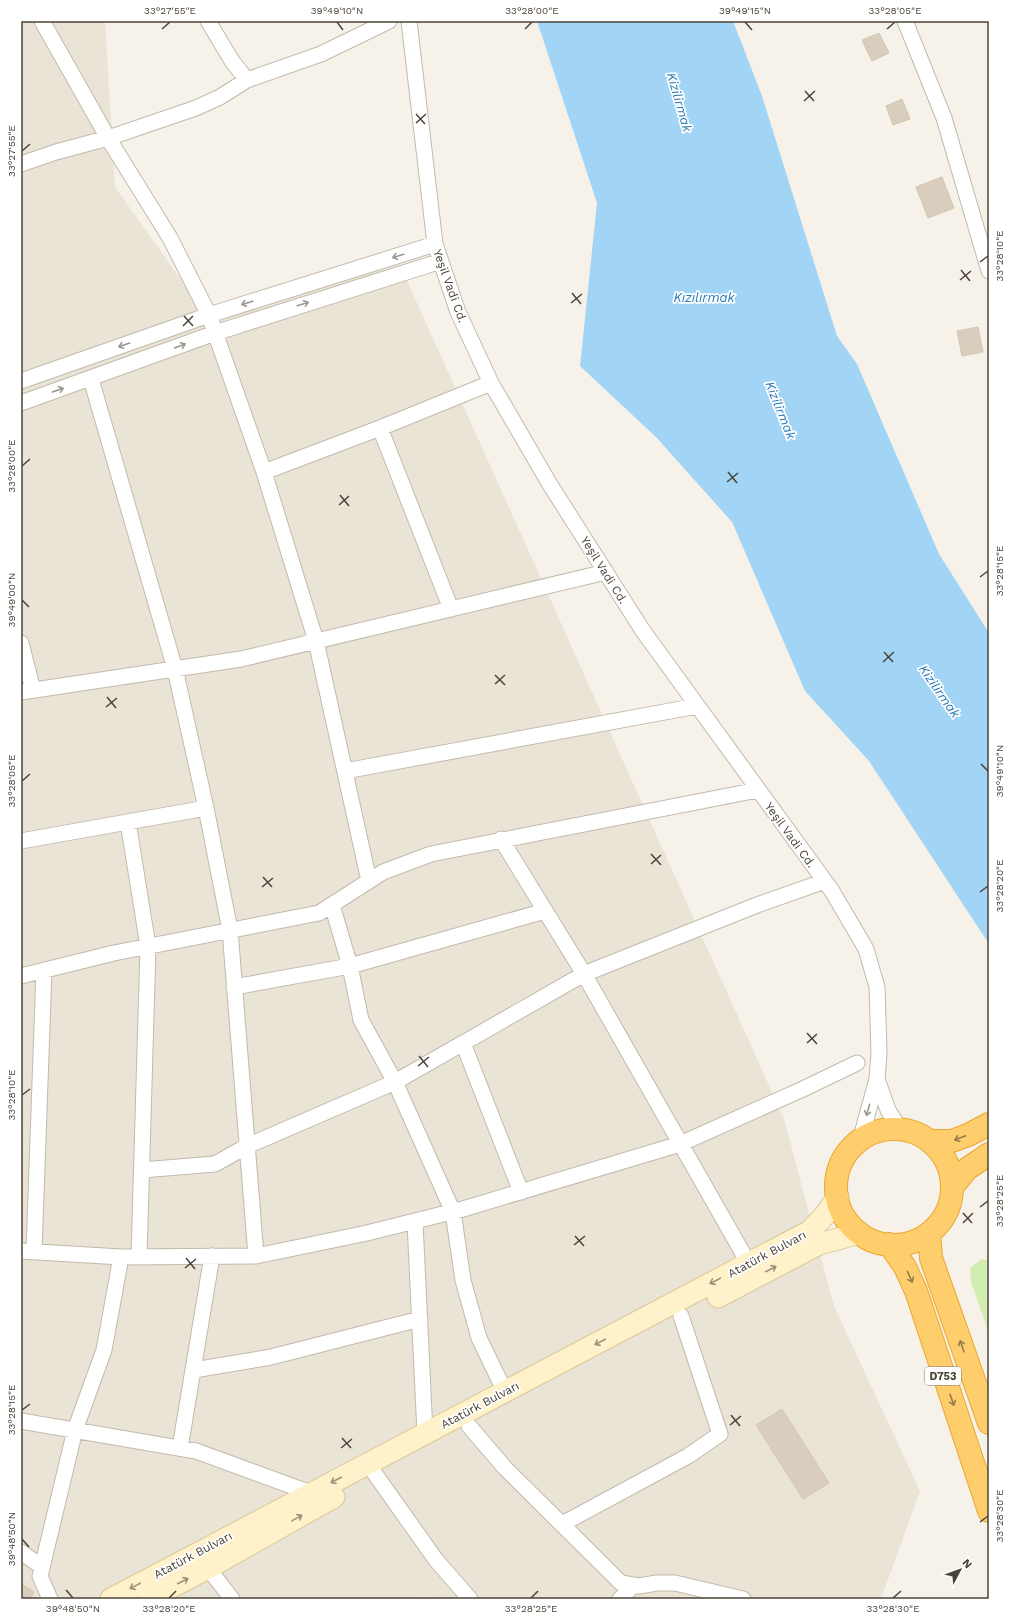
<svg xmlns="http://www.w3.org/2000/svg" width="1010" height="1620" viewBox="0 0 1010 1620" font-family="'Work Sans',sans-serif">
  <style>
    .residential { fill: #eae4d7 }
    .green { fill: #d1edb0 }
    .water { fill: #a2d4f6 }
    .building { fill: #d9cebe; stroke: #d4c6b0 }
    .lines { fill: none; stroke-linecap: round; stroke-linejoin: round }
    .street-casing { stroke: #c2baab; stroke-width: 17 }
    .secondary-casing { stroke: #d9c796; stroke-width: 23 }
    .highway-casing { stroke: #eaa62f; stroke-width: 24 }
    .street { stroke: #fff; stroke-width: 15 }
    .secondary { stroke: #fff2cb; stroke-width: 21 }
    .highway { stroke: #ffce6c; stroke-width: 22 }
    .oneway { stroke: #9c9891 }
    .oneway2 { stroke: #937b4c }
    .oneway3 { stroke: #9c927a }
    .ticks { fill: none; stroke: #4b4337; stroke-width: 1.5 }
    .labels { text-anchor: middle; stroke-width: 3.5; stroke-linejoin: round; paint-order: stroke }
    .shield { fill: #fff; stroke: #817b73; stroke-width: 1 }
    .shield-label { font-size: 11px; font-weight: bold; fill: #4b4337 }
    .street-label { font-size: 12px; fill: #4b4337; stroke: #fff }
    .water-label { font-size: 13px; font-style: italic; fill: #257ab8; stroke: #fff }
    .neatline { fill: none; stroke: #4b4337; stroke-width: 1.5 }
    .ticks-label { font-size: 10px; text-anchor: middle; fill: #4b4337 }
  </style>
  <rect width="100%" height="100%" fill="#f6f2ea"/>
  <path class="residential" d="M 21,21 L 105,21 L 115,187 L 207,316 L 400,265 L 784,1119 L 834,1306 L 920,1491 L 881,1599 L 428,1599 L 424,1596 L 418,1599 L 21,1599 Z"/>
  <path class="green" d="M 982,1259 L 989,1261 L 989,1333 L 971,1282 L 970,1268 Z"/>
  <path class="water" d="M 537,21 L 733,21 L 762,96 L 837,336 L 857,364 L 939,554 L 989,633 L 989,944 L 869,761 L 805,691 L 732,522 L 656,437 L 580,366 L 597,203 Z"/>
  <path class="building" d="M 879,33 L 889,53 L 872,61 L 862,40 Z
    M 902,99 L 910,119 L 893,125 L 886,106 Z
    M 942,177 L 954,208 L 928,218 L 916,187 Z
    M 978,327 L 983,352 L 962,356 L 957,331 Z
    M 782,1409 L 829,1483 L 803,1499 L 756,1425 Z
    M 21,1584 L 34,1592 L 30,1599 L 21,1599 Z"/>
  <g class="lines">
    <defs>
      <path id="street" d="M 42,21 L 108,138 L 170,238 L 209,315 L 264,472 L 316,641 L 369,881
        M 208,21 L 232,61 L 247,80
        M 409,21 L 435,244 L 458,312 L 491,383 L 549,483 L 643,631 L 832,891 L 866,949 L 877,987 L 879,1053 L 877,1079 L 860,1141
        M 905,21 L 944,118 L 989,271
        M 21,164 L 56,152 L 108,138 L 196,108 L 220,97 L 247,80 L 321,54 L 389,21
        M 91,379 L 175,669 L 206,808 L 230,930 L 256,1256
        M 21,381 L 209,315 L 435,244
        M 21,403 L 215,333 L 441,261
        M 380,428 L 451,609
        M 264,472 L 380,428 L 491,383
        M 21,643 L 33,690
        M 21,692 L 241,659 L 606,572
        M 345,771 L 697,706
        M 128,822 L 148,946 L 139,1257
        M 501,839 L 584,974 L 749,1264
        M 21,841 L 206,808
        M 332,905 L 350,966 L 361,1020 L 395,1082 L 453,1212 L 463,1280 L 479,1338 L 505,1392
        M 21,976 L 114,953 L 319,913 L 383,872 L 431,854 L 758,790
        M 234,987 L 350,966 L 545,911
        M 463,1043 L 521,1192
        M 877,1079 L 888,1110 L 900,1129
        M 142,1170 L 215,1164 L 247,1146 L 395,1082 L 584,974 L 757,905 L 825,881
        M 415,1222 L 425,1434
        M 21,1251 L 121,1257 L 256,1256 L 367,1233 L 463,1209 L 680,1144 L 803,1089 L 857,1063
        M 34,1251 L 44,970
        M 194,1370 L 271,1357 L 420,1319
        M 21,1421 L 196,1451 L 311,1493
        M 469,1426 L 505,1468 L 621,1583 L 639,1586 L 657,1583 L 675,1583 L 743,1599
        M 180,1448 L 212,1256
        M 375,1474 L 436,1560 L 470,1599
        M 562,1524 L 688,1456 L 720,1434 L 681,1316
        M 21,1552 L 42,1567
        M 208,1568 L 232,1599
        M 50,1599 L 40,1576 L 75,1430 L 104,1350 L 121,1257
        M 620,1599 L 633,1586"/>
      <path id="secondary" d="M 718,1297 L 819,1244 L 860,1233
        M 111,1599 L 810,1231 L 825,1215 L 838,1197
        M 149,1599 L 208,1568 L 334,1497"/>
      <path id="highway" d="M836 1187a58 58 0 1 1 116 0a58 58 0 1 1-116 0Z
        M 929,1141 L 952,1141 L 968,1135 L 989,1124
        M 952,1187 L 967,1169 L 989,1154
        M 929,1233 L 931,1258 L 989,1423
        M 889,1244 L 905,1267 L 916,1291 L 989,1511"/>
    </defs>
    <use href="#street" class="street-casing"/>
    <use href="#secondary" class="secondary-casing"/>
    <use href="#highway" class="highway-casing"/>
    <use href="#street" class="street"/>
    <use href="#secondary" class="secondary"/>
    <use href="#highway" class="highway"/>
  </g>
  <defs><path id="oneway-shaft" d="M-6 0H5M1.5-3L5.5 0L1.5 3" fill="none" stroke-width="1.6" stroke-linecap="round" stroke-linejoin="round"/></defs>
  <g class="oneway">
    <use href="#oneway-shaft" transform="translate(398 256) rotate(163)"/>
    <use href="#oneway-shaft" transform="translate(247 303) rotate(163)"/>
    <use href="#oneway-shaft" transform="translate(303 304) rotate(-18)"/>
    <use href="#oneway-shaft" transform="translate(124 345) rotate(161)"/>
    <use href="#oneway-shaft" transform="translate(180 346) rotate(-20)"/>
    <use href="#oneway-shaft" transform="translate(58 390) rotate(-19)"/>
    <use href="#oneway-shaft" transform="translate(868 1110) rotate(106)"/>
  </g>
  <g class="oneway2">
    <use href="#oneway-shaft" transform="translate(960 1138) rotate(159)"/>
    <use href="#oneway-shaft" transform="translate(910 1277) rotate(65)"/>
    <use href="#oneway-shaft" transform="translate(962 1346) rotate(-109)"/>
    <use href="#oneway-shaft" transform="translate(952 1400) rotate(71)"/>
  </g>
  <g class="oneway3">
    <use href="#oneway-shaft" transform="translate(771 1269) rotate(-27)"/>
    <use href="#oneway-shaft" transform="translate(715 1281) rotate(152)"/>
    <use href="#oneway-shaft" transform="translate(600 1342) rotate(152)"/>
    <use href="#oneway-shaft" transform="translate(336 1480) rotate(153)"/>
    <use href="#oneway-shaft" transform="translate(297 1518) rotate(-29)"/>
    <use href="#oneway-shaft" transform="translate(183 1581) rotate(-27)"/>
    <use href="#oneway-shaft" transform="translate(135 1586) rotate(152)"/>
  </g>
  <path class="ticks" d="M 337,22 L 343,30M 745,22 L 752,30M 162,29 L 170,22M 525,29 L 532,22M 887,29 L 895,22M 805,91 L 814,101M 804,101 L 815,91M 416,114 L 425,124M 416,123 L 426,114M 22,151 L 30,144M 980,262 L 988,256M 961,270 L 970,281M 960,280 L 971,271M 572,293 L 581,304M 571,303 L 582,294M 184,316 L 193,326M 183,326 L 193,316M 22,466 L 30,459M 728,472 L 737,483M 727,482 L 738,473M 340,495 L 349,506M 339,505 L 349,496M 980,577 L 988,571M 22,600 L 29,607M 884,652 L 893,662M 883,662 L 894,652M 495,675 L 505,685M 495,684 L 505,675M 107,697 L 116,708M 106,707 L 117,698M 981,764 L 988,771M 22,781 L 30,774M 651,854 L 661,865M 651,864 L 661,855M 263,877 L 272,887M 262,887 L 273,878M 980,892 L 988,886M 807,1033 L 817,1044M 807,1043 L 817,1034M 419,1056 L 428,1067M 418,1066 L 429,1057M 22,1095 L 30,1089M 980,1207 L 988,1201M 963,1213 L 972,1223M 963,1223 L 973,1213M 575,1236 L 584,1246M 574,1245 L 585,1236M 186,1258 L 195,1269M 185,1268 L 196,1259M 22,1410 L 30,1404M 731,1415 L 740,1426M 730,1425 L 741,1416M 342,1438 L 351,1448M 341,1448 L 352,1439M 980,1522 L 988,1516M 22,1539 L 29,1547M 66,1590 L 73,1598M 169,1598 L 176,1591M 531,1598 L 538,1591M 893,1598 L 901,1591"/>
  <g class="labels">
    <rect class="shield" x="925" y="1367" width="36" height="18" rx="3"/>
    <g class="shield-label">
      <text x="943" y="1380">D753</text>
    </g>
    <g class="street-label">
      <text transform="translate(450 286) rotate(70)" y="4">Yeşil Vadi Cd.</text>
      <text transform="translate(604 570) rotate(58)" y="4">Yeşil Vadi Cd.</text>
      <text transform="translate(790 835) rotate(54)" y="4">Yeşil Vadi Cd.</text>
      <text transform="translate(767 1254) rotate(-28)" y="4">Atatürk Bulvarı</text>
      <text transform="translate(480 1405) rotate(-28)" y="4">Atatürk Bulvarı</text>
      <text transform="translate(193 1555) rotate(-28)" y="4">Atatürk Bulvarı</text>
    </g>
    <g class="water-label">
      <text transform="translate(680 102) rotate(74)" y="5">Kizilirmak</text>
      <text x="704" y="302">Kızılırmak</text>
      <text transform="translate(781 410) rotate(68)" y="5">Kizilirmak</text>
      <text transform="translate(940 691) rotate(55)" y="5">Kizilirmak</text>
    </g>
  </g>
  <rect width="1010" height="1620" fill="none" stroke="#ffffff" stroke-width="44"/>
  <g transform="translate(960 1570) rotate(49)" stroke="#ffffff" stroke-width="3" paint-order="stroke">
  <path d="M0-3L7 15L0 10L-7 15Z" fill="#4b4337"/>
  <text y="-6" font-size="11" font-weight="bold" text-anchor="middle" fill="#4b4337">N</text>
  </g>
  <rect x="22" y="22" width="966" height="1576" class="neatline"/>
  <g class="ticks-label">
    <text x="170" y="14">33°27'55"E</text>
    <text x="337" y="14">39°49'10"N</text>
    <text x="532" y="14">33°28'00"E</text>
    <text x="745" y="14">39°49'15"N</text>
    <text x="895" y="14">33°28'05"E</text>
    <text transform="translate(11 151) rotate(-90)" y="4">33°27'55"E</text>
    <text transform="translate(999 256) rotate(-90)" y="4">33°28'10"E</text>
    <text transform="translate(11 466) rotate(-90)" y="4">33°28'00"E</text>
    <text transform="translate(999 571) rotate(-90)" y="4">33°28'15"E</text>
    <text transform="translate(11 600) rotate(-90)" y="4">39°49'00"N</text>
    <text transform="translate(999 771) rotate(-90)" y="4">39°49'10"N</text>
    <text transform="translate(11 781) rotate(-90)" y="4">33°28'05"E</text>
    <text transform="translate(999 886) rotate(-90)" y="4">33°28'20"E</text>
    <text transform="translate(11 1095) rotate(-90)" y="4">33°28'10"E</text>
    <text transform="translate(999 1201) rotate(-90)" y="4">33°28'25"E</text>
    <text transform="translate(11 1410) rotate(-90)" y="4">33°28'15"E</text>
    <text transform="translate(999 1516) rotate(-90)" y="4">33°28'30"E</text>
    <text transform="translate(11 1539) rotate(-90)" y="4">39°48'50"N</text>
    <text x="73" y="1612">39°48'50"N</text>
    <text x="169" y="1612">33°28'20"E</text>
    <text x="531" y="1612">33°28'25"E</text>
    <text x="893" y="1612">33°28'30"E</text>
  </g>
</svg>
